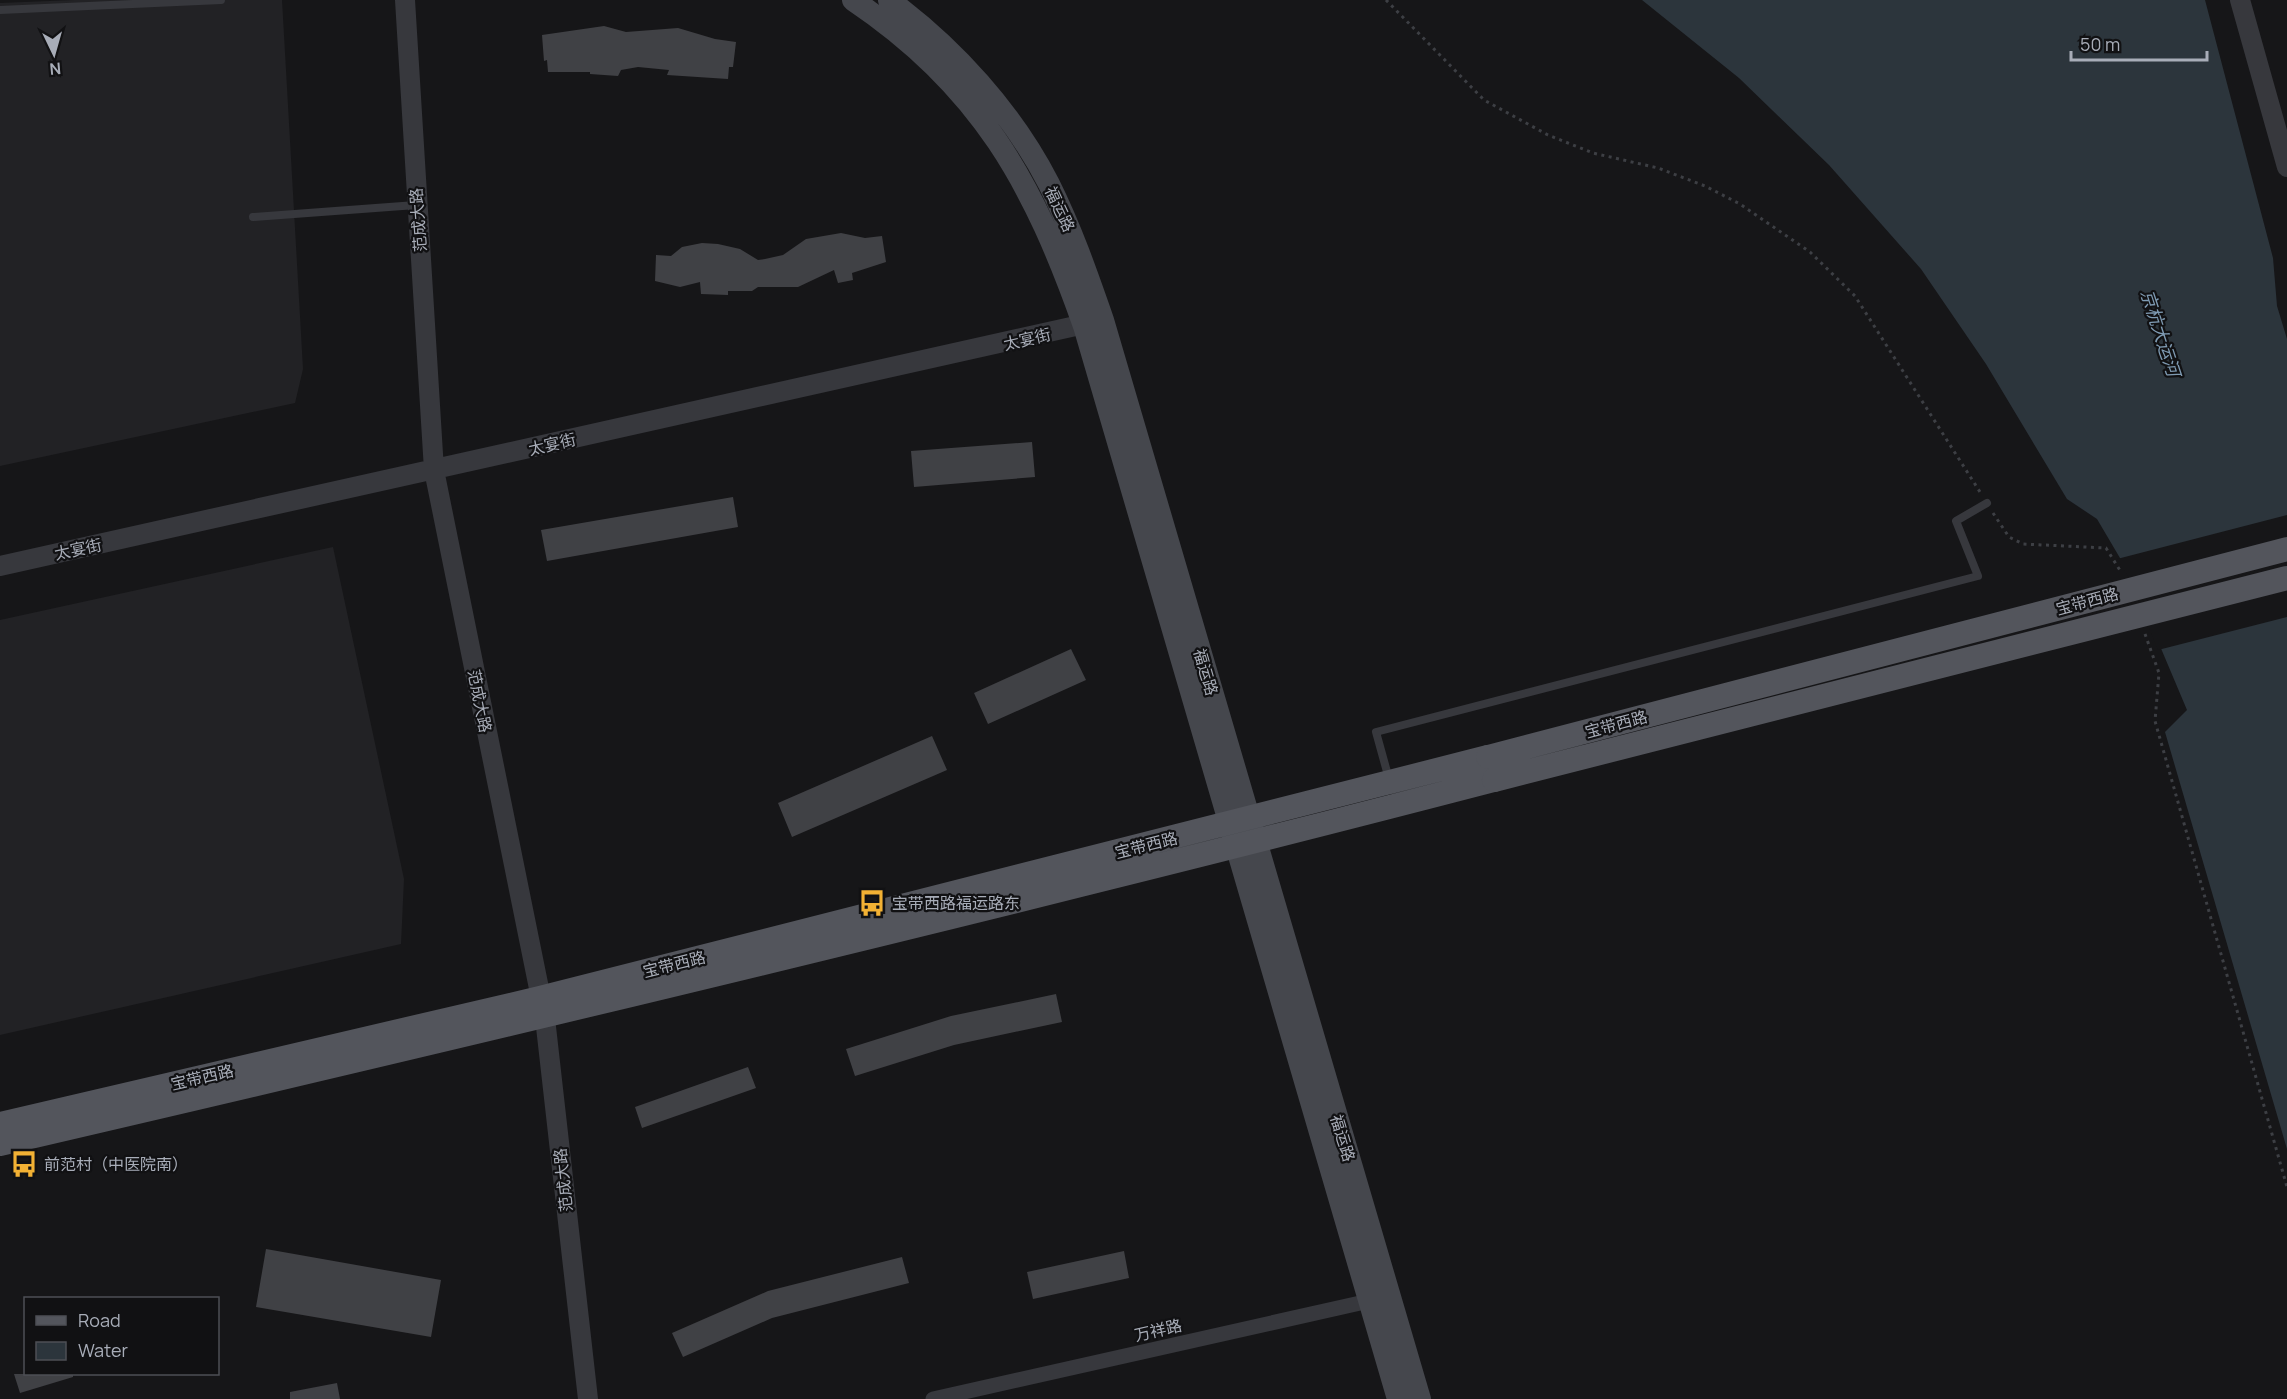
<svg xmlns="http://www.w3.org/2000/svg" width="2287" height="1399" viewBox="0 0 2287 1399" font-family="Manrope,'Noto Sans SC',sans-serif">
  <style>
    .built { fill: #222225 }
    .water { fill: #2c353c }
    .pier { fill: #161618 }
    .building { fill: #404145 }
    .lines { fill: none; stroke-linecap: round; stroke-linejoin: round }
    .path { stroke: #3d3f44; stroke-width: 3; stroke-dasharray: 3 4.5; stroke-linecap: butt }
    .service { stroke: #37383d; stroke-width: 8 }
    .minor { stroke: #37383d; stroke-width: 15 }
    .tertiary { stroke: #37383d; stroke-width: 20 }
    .secondary { stroke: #45474d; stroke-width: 22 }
    .primary { stroke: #53555c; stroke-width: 24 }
    .primary-bridge { stroke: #53555c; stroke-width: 24 }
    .labels { text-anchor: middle; stroke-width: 4.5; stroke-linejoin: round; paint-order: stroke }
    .street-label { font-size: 16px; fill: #a8adb8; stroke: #111113 }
    .poi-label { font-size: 16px; fill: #a8adb8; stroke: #111113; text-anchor: start }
    .water-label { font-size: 18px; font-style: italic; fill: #7f9bb3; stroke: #111113 }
  </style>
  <rect width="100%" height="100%" fill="#161618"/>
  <path class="built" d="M 74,0 L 282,0 L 303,369 L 295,403 L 0,466 L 0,3 Z
    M 333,547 L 404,879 L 401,944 L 0,1035 L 0,620 Z"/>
  <path class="water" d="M 1642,0 L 2205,0 L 2273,258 L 2277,306 L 2287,339 L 2287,1149 L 2165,732 L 2187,710 L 2130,575 L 2097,519 L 2067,499 L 1986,364 L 1921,269 L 1829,165 L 1739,78 Z"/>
  <path class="pier" d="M 2287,515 L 2287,617 L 2158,650 L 2128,576 L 2117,559 Z"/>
  <path class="building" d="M 604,26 L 626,32 L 678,28 L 715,39 L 736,42 L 733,67 L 729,67 L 728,79 L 667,75 L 669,70 L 638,67 L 621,70 L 618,76 L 590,74 L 590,72 L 548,72 L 547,60 L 544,61 L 542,35 Z
    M 841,233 L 865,238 L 882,236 L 886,262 L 852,273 L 853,280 L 838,283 L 834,270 L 798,287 L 758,287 L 752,291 L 728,291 L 728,295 L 701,294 L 700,282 L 680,287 L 655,281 L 656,255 L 671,256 L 682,247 L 702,243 L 718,244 L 740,249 L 758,260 L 765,259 L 783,255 L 806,239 Z
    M 1032,442 L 1035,477 L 914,487 L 911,451 Z
    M 733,497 L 738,527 L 547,561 L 541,530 Z
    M 1071,649 L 1086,680 L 988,724 L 974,693 Z
    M 932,736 L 947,770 L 792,837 L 778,803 Z
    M 1056,994 L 1062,1022 L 954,1045 L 855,1076 L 846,1049 L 951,1016 Z
    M 748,1067 L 756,1088 L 642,1128 L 635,1107 Z
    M 266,1249 L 441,1280 L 431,1337 L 256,1307 Z
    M 1124,1251 L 1129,1278 L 1033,1299 L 1027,1272 Z
    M 902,1257 L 909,1283 L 772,1318 L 683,1357 L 672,1333 L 768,1291 Z
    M 14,1374 L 73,1374 L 73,1377 L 20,1393 Z
    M 337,1383 L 340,1399 L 290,1399 L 290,1392 Z"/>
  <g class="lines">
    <path class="path" d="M 1386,0 L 1484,100 L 1548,135 L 1593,153 L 1658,168 L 1705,186 L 1740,204 L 1810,252 L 1855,296 L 1980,492
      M 1993,513 L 2009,537 L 2023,544 L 2106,548 L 2121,572
      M 2145,634 L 2159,673 L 2155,721 L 2287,1187"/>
    <path class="service" d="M 0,10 L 221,0
      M 253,217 L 416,205
      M 1389,779 L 1376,732 L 1978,576 L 1956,521 L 1987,503"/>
    <path class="minor" d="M 933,1399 L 1378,1299"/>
    <path class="tertiary" d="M 405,0 L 434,470 L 545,1018 L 588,1399
      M 2240,0 L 2287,167
      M 0,566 L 1098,321"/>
    <path class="secondary" d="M 853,0 C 981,86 1034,184 1084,326 L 1398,1399
      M 889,0 C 954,48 1012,112 1049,184 C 1071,228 1087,274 1103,320 L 1420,1399"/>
    <path class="primary" d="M 0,1124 L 540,998 L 1488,757
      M 0,1144 C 499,1028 998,909 1494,780"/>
    <path class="primary-bridge" d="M 1488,757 L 2287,549
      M 1494,780 L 2287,578"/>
  </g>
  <defs>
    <symbol id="bus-bare" viewBox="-9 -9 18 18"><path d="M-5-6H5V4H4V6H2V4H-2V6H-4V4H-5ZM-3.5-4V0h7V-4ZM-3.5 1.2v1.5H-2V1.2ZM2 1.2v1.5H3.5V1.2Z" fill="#f2b134" stroke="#111113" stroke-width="2.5" paint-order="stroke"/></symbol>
  </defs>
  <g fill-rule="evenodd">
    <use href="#bus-bare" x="853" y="884" width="38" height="38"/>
    <use href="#bus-bare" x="5" y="1145" width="38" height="38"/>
  </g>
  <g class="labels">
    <g class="street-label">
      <text transform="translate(1060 209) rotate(65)" y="6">福运路</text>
      <text transform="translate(418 220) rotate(-94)" y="6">范成大路</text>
      <text transform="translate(1027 339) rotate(-13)" y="6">太宴街</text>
      <text transform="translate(552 444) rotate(-13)" y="6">太宴街</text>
      <text transform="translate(78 549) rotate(-12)" y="6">太宴街</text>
      <text transform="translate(2087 601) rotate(-15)" y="6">宝带西路</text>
      <text transform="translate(1206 672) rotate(74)" y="6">福运路</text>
      <text transform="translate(480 701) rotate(79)" y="6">范成大路</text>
      <text transform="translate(1616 724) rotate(-15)" y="6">宝带西路</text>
      <text transform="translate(1146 845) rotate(-14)" y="6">宝带西路</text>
      <text transform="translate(674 964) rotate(-14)" y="6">宝带西路</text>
      <text transform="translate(202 1077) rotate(-13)" y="6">宝带西路</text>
      <text transform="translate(1343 1138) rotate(73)" y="6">福运路</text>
      <text transform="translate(563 1180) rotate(-96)" y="6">范成大路</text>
      <text transform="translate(1158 1330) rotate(-13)" y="6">万祥路</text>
    </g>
    <g class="poi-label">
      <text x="892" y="909">宝带西路福运路东</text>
      <text x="44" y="1170">前范村（中医院南）</text>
    </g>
    <g class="water-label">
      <text transform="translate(2160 333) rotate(72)" y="6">京杭大运河</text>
    </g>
  </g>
  <rect x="24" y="1297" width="195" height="78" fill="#111113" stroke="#4d4f55" stroke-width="1.5"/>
  <rect x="36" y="1316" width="30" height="9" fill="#53555c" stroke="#4d4f55" stroke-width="1.5"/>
  <text x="78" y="1327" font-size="18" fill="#a8adb8">Road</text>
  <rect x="36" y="1342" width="30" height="18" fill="#2c353c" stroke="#4d4f55" stroke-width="1.5"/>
  <text x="78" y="1357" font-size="18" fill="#a8adb8">Water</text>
  <g transform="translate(54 54) rotate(175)" stroke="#111113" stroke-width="4.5" paint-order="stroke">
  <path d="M0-4.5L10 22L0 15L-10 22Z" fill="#a8adb8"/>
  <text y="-9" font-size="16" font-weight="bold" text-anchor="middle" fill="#a8adb8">N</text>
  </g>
  <path d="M2071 51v9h136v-9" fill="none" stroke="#a8adb8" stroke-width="3"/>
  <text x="2080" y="51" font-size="18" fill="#a8adb8" stroke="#111113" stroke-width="4.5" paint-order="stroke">50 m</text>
</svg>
